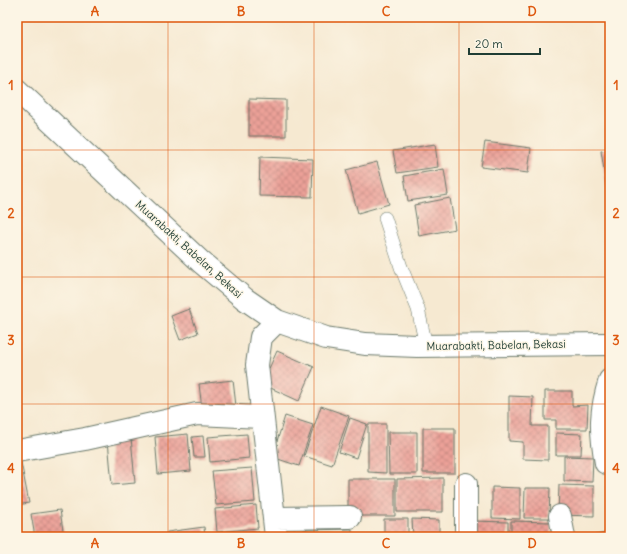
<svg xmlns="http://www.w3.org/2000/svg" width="627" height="554" viewBox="0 0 627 554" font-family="Delius,sans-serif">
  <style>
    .building { fill: url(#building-cross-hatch) }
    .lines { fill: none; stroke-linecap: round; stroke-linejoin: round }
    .service-casing { stroke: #6a796b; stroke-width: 14 }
    .minor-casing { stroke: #6a796b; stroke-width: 24 }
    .service { stroke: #fff; stroke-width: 13 }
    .minor { stroke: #fff; stroke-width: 22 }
    .grid { fill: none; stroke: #de580e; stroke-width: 1; stroke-opacity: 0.55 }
    .labels { text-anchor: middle; stroke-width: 3; stroke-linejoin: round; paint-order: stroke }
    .street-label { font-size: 11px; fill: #1f3d34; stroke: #fcf5e5 }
    .neatline { fill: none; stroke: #de580e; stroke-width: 1.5 }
    .grid-label { font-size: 13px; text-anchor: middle; font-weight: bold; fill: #de580e }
  </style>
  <defs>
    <pattern id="building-cross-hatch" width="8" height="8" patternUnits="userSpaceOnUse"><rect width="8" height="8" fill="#eca198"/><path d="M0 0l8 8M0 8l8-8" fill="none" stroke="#bf847d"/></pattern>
  </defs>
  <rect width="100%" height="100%" fill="#fcf5e5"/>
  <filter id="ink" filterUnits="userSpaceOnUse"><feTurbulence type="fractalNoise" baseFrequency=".025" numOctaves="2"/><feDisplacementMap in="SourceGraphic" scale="8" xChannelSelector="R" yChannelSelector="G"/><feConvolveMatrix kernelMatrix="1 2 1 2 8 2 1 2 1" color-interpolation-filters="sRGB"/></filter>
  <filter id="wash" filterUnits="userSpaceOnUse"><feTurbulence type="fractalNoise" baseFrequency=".012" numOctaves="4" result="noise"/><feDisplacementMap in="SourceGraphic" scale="16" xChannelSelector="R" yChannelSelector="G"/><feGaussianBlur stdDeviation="0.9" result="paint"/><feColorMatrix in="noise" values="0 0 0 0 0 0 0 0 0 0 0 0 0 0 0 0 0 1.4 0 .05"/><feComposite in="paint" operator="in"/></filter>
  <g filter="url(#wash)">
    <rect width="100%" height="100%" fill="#f6e9d1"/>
    <g id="blocks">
      <path class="building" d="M 249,99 L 286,100 L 286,136 L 249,136 Z
        M 485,142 L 531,148 L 528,173 L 481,167 Z
        M 435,144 L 438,167 L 397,173 L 393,151 Z
        M 610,150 L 610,195 L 608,195 L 601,151 Z
        M 260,157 L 313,159 L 312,197 L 259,196 Z
        M 377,162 L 389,204 L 358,213 L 346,170 Z
        M 444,169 L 448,195 L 408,201 L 404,176 Z
        M 450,198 L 455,229 L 419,236 L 414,205 Z
        M 189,309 L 198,333 L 180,340 L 171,316 Z
        M 277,351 L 314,367 L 299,401 L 262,384 Z
        M 233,380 L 236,406 L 202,409 L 199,384 Z
        M 545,391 L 572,391 L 572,406 L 588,405 L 587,429 L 556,429 L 556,420 L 545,420 Z
        M 509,396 L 533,397 L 532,426 L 548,426 L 548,460 L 523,459 L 523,442 L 509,441 Z
        M 321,406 L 349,416 L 332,465 L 304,456 Z
        M 285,416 L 313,425 L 299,466 L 272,457 Z
        M 350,418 L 367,424 L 356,458 L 339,452 Z
        M 368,424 L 386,424 L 386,473 L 368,472 Z
        M 423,428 L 455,428 L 455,473 L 423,473 Z
        M 388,432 L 417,432 L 417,474 L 389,474 Z
        M 556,433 L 582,434 L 581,455 L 556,455 Z
        M 188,434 L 191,471 L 158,474 L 155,437 Z
        M 247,434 L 249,458 L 210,462 L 208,437 Z
        M 203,436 L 205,457 L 194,457 L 192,437 Z
        M 131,437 L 135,483 L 112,485 L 108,440 Z
        M 564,456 L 593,457 L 592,482 L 564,481 Z
        M 20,457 L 29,503 L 17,505 L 17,458 Z
        M 252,468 L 255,502 L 216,505 L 212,471 Z
        M 443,478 L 443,512 L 397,512 L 397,479 Z
        M 348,479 L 395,479 L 395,516 L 348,516 Z
        M 559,485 L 594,486 L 594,516 L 558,515 Z
        M 492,487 L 520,488 L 520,519 L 492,518 Z
        M 525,488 L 550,488 L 549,518 L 524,518 Z
        M 256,505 L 258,528 L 217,532 L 215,509 Z
        M 60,510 L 64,537 L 35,537 L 31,514 Z
        M 384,519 L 408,519 L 408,537 L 384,537 Z
        M 412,519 L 439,520 L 439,537 L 413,537 Z
        M 472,521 L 508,522 L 508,537 L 471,537 Z
        M 511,521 L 551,522 L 551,537 L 511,537 Z
        M 204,527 L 205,537 L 168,537 L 167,532 Z
        M 352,529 L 352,537 L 304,537 L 304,530 Z
        M 258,531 L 259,537 L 216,537 L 216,534 Z
        M 610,532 L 610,537 L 591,537 L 591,536 Z"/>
    </g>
  </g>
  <g filter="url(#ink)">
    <use href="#blocks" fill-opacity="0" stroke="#6a796b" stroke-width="1"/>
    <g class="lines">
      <defs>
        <path id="service" d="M 385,218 L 401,267 L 418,309 L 426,346"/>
        <path id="minor" d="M 17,90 L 201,262 L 245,299 L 277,321 L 326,338 L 365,344 L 417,346 L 610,344
          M 17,451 L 85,439 L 197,414 L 261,417
          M 606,463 C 600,430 600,411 610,380
          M 466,484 L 466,537
          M 560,516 L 564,537
          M 275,518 L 350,517
          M 276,537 L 257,365 L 261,337 L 277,321"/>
      </defs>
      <use href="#service" class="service-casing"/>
      <use href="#minor" class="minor-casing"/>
      <use href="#service" class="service"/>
      <use href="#minor" class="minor"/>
    </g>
  </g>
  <path class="grid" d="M 168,17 L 168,537M 314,17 L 314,537M 459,17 L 459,537M 17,150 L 610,150M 17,277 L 610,277M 17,404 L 610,404"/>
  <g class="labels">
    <g class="street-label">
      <text transform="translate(189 249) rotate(42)" y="4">Muarabakti, Babelan, Bekasi</text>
      <text transform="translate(496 345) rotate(-1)" y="4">Muarabakti, Babelan, Bekasi</text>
    </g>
  </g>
  <rect width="627" height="554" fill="none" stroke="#fcf5e5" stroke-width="44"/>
  <path d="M469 48v6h71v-6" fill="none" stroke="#1f3d34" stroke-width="2"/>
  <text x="475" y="48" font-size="12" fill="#1f3d34" stroke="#fcf5e5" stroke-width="3" paint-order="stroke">20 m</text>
  <rect x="22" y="22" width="583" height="510" class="neatline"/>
  <g class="grid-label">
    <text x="95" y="16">A</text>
    <text x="241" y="16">B</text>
    <text x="386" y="16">C</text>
    <text x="532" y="16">D</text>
    <text x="11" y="90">1</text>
    <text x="616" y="90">1</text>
    <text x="11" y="218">2</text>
    <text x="616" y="218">2</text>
    <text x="11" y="345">3</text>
    <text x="616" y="345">3</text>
    <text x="11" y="473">4</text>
    <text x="616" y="473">4</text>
    <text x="95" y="548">A</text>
    <text x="241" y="548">B</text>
    <text x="386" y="548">C</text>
    <text x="532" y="548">D</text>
  </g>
</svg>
